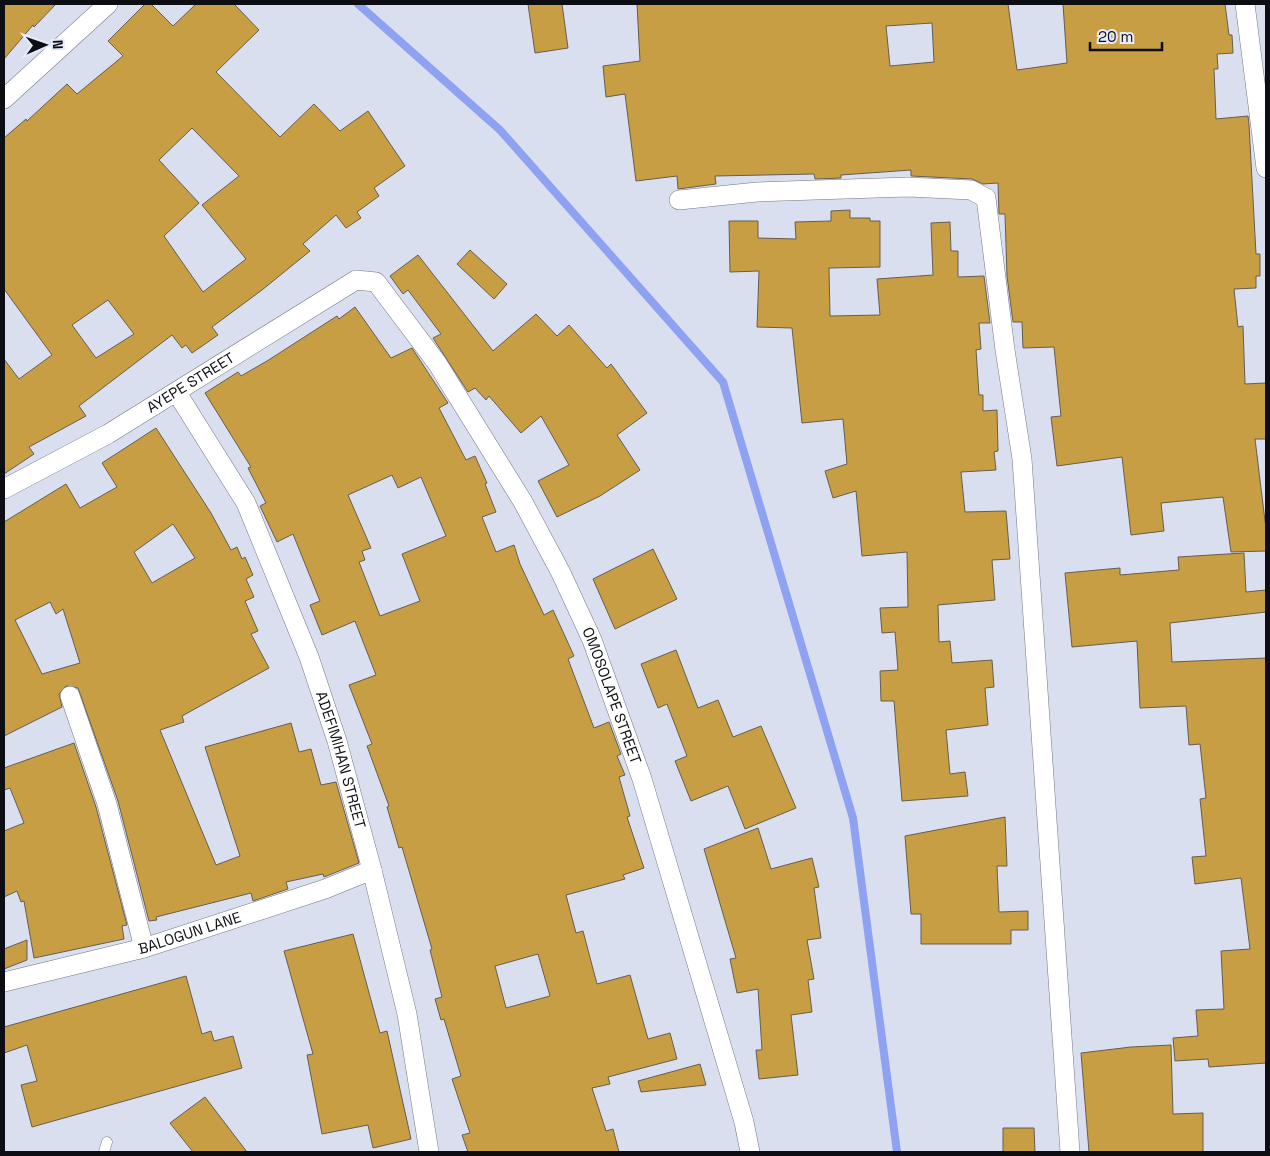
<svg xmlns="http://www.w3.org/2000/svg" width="1270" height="1156" viewBox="0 0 1270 1156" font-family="'Space Grotesk',sans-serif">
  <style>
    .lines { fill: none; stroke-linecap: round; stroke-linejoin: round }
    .stream { stroke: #8fa2f1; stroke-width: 8 }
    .building { fill: #c89e45; stroke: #655d4f; fill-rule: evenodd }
    .lane-casing { stroke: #737786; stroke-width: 11 }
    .street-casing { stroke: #737786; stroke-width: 20 }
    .lane { stroke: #fff; stroke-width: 10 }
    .street { stroke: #fff; stroke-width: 19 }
    .labels { text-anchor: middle; stroke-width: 4; stroke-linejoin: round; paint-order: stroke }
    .street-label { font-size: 15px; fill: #0c0e13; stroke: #e7ecfd }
  </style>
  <rect width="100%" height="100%" fill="#dadfef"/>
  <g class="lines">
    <path class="stream" d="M 358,4 L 500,130 L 723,382 L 853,818 L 897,1152"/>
  </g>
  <path class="building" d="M 4,4 L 56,4 L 34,27 L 33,25 L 4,59 Z
    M 145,4 L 151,4 L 173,26 L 196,4 L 234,4 L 259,30 L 216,72 L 280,137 L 314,104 L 340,131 L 368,111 L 405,166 L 374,188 L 379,196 L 357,212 L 361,218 L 346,228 L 336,215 L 303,244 L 310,251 L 262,290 L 212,327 L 218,335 L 192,353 L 186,345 L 182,348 L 172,335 L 79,406 L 86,416 L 29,447 L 34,454 L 4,474 L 4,359 L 19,379 L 52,355 L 4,289 L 4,138 L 26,119 L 27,121 L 67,84 L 77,94 L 123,56 L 108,41 ZM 192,128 L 239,176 L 202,205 L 246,259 L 203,292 L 164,236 L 199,203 L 159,160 ZM 108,300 L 134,334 L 96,358 L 72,325 Z
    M 528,4 L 562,4 L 568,48 L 535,53 Z
    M 637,4 L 1008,4 L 1017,70 L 1067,63 L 1063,4 L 1225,4 L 1229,35 L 1232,35 L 1233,53 L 1217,54 L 1218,69 L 1214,69 L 1216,119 L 1248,116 L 1249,125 L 1256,254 L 1260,254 L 1260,276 L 1256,276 L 1256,288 L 1234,289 L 1238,327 L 1243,326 L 1245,384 L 1266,383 L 1266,439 L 1255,439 L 1266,529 L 1266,551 L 1231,552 L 1223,497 L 1161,503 L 1164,531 L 1131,535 L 1122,457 L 1057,466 L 1051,417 L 1061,416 L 1054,347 L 1023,348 L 1022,322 L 1013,322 L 1007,276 L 1005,214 L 999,214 L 998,183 L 983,184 L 972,179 L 911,176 L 911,170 L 841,175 L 841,178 L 815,179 L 814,174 L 715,176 L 716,184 L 678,189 L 677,176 L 636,181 L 625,94 L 606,97 L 603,66 L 640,61 ZM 932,23 L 934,62 L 890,66 L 886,26 Z
    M 850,210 L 850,218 L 870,218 L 870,221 L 880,221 L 880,267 L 829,268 L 830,316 L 880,315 L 877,279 L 933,275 L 931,223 L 950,222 L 951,251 L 958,251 L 958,277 L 984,276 L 990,323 L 979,323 L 981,349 L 976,350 L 979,395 L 983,395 L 983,411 L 997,410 L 998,451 L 994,452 L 996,470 L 961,472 L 965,512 L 1006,511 L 1010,559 L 992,560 L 995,600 L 938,605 L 939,642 L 950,641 L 952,663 L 992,660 L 994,687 L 985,688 L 988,725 L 946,730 L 950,774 L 965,772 L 968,796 L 902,801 L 894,701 L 881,701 L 880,671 L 898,670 L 895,632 L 882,633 L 880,608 L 908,607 L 907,552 L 862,556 L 856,491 L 833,498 L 825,471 L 847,464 L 843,419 L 802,423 L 792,328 L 757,327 L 759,271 L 730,272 L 729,221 L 758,221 L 758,238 L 796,239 L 795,222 L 831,221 L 831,211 Z
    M 470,250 L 507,284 L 494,299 L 457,264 Z
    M 418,255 L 493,351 L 536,314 L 557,336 L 569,325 L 607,368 L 611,364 L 647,413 L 617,435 L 640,470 L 600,496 L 557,517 L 538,481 L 569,465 L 541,416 L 521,433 L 489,396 L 486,400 L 475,388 L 468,392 L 433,338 L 441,334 L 408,290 L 403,294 L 390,276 Z
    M 355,307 L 391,358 L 412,348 L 448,403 L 439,408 L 466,460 L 475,456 L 487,483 L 485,484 L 496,512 L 482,517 L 496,552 L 514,545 L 520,564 L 544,615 L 553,610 L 574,656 L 568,659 L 594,728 L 609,722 L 621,754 L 617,756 L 625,775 L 619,777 L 630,816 L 627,817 L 644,868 L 623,875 L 625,879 L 566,895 L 576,933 L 583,931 L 597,984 L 630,975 L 648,1039 L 670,1033 L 677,1059 L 608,1077 L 610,1084 L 592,1088 L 606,1131 L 613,1129 L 619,1152 L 468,1152 L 462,1135 L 470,1133 L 452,1079 L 461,1076 L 444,1019 L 441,1020 L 435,999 L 442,997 L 430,950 L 432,949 L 402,847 L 399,848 L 387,807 L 389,806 L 367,746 L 372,744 L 349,685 L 376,675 L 355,621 L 322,635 L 310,605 L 320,601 L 293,534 L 277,542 L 260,506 L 266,503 L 248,468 L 251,467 L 205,393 L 238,372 L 241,376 L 267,361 L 337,316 L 339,319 ZM 392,475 L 398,488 L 421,477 L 446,536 L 402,554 L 420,601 L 380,616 L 359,562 L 365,560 L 362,551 L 371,548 L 348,495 ZM 538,954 L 550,996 L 506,1008 L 495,966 Z
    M 156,428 L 211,513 L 231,550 L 237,547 L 242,559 L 245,557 L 253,575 L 246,579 L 254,597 L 245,601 L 258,631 L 251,634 L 269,668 L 182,716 L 184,722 L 160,730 L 216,865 L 240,856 L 205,747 L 291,723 L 299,752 L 311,749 L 321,785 L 336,782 L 359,863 L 324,877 L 323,874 L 286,882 L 288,889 L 253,901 L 251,893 L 156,917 L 157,920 L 149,921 L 118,801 L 78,688 L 66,686 L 59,694 L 62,707 L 4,736 L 4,522 L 66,484 L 80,508 L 117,487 L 102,463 ZM 173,524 L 195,558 L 152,583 L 134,552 ZM 50,602 L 56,614 L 63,609 L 80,663 L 42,674 L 15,620 Z
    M 653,549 L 677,599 L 615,629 L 593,579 Z
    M 1244,553 L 1246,592 L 1266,590 L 1266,612 L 1170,623 L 1172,662 L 1266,658 L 1266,1063 L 1209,1067 L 1208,1059 L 1175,1061 L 1173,1038 L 1198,1036 L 1196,1010 L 1224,1009 L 1221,951 L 1250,949 L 1241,878 L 1195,884 L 1192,857 L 1206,856 L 1200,799 L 1206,798 L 1200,744 L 1189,745 L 1186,706 L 1140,708 L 1137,641 L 1072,647 L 1065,573 L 1120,568 L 1120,575 L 1179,570 L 1178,557 Z
    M 676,650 L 698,708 L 718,700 L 733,737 L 761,726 L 796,808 L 745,829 L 728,786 L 691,801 L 675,761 L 687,756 L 667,704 L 658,708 L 641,664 Z
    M 74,743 L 96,807 L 127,925 L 122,926 L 124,939 L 34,958 L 24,901 L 21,902 L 17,891 L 4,897 L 4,831 L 24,823 L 10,788 L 4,790 L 4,768 Z
    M 1005,817 L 1007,866 L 997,866 L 999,912 L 1028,911 L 1028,930 L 1011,930 L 1011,944 L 921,944 L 921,914 L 911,914 L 905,836 Z
    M 758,828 L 771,869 L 812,858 L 819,887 L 814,888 L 821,938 L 807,940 L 814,979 L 808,980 L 812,1012 L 791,1015 L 798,1075 L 759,1079 L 756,1050 L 762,1050 L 758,989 L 737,993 L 730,959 L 736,958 L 704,849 Z
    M 353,934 L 380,1033 L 387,1031 L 411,1139 L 373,1148 L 368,1125 L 322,1134 L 307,1055 L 313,1054 L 284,951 Z
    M 27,940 L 27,960 L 4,969 L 4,949 Z
    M 186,976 L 202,1034 L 211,1031 L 214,1041 L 233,1036 L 242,1068 L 32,1127 L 21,1085 L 37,1081 L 27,1045 L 4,1053 L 4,1027 Z
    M 1171,1045 L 1173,1114 L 1203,1113 L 1203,1152 L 1089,1152 L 1081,1053 L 1131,1047 Z
    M 700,1064 L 706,1085 L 641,1092 L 638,1081 Z
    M 205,1097 L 247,1152 L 193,1152 L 170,1123 Z
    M 1003,1128 L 1034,1128 L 1035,1152 L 1003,1152 Z"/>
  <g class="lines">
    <defs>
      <path id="lane" d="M 104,1152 L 107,1142"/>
      <g id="street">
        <path d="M 1245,4 L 1266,168"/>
        <path d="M 4,99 L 108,4"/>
        <path d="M 679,200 L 757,192 L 908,187 L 971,190 L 986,198 L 1005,350 L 1022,459 L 1070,1152"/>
        <path id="s1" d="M 177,393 L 246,503 L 309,657 L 337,741 L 372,870 L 407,1014 L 429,1152"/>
        <path id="s2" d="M 4,489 L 108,434 L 356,280 L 376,282 L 437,363 L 523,502 L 561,573 L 592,640 L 642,779 L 744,1122 L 750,1152"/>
        <path d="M 70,696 L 107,804 L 144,948"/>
        <path id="s3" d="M 4,982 L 144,948 L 325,889 L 372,870"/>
      </g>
    </defs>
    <use href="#lane" class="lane-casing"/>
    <use href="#street" class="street-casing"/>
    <use href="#lane" class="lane"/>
    <use href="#street" class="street"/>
  </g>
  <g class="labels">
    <g class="street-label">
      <text dy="5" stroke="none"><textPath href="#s2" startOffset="215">AYEPE STREET</textPath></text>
      <text dy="5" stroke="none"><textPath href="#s2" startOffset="908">OMOSOLAPE STREET</textPath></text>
      <text dy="5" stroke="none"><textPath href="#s1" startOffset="404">ADEFIMIHAN STREET</textPath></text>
      <text dy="5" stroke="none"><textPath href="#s3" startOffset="192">BALOGUN LANE</textPath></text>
    </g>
  </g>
  <rect width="1270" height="1156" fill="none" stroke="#0c0e13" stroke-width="10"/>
  <g transform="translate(45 45) rotate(88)" stroke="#e7ecfd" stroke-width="4" paint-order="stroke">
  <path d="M0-4L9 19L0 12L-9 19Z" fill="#0c0e13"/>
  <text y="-8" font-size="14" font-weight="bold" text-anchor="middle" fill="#0c0e13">N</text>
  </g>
  <path d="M1090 42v8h72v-8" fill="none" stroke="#0c0e13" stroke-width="2.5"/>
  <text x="1098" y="42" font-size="15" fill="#0c0e13" stroke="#e7ecfd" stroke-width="4" paint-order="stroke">20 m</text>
</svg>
